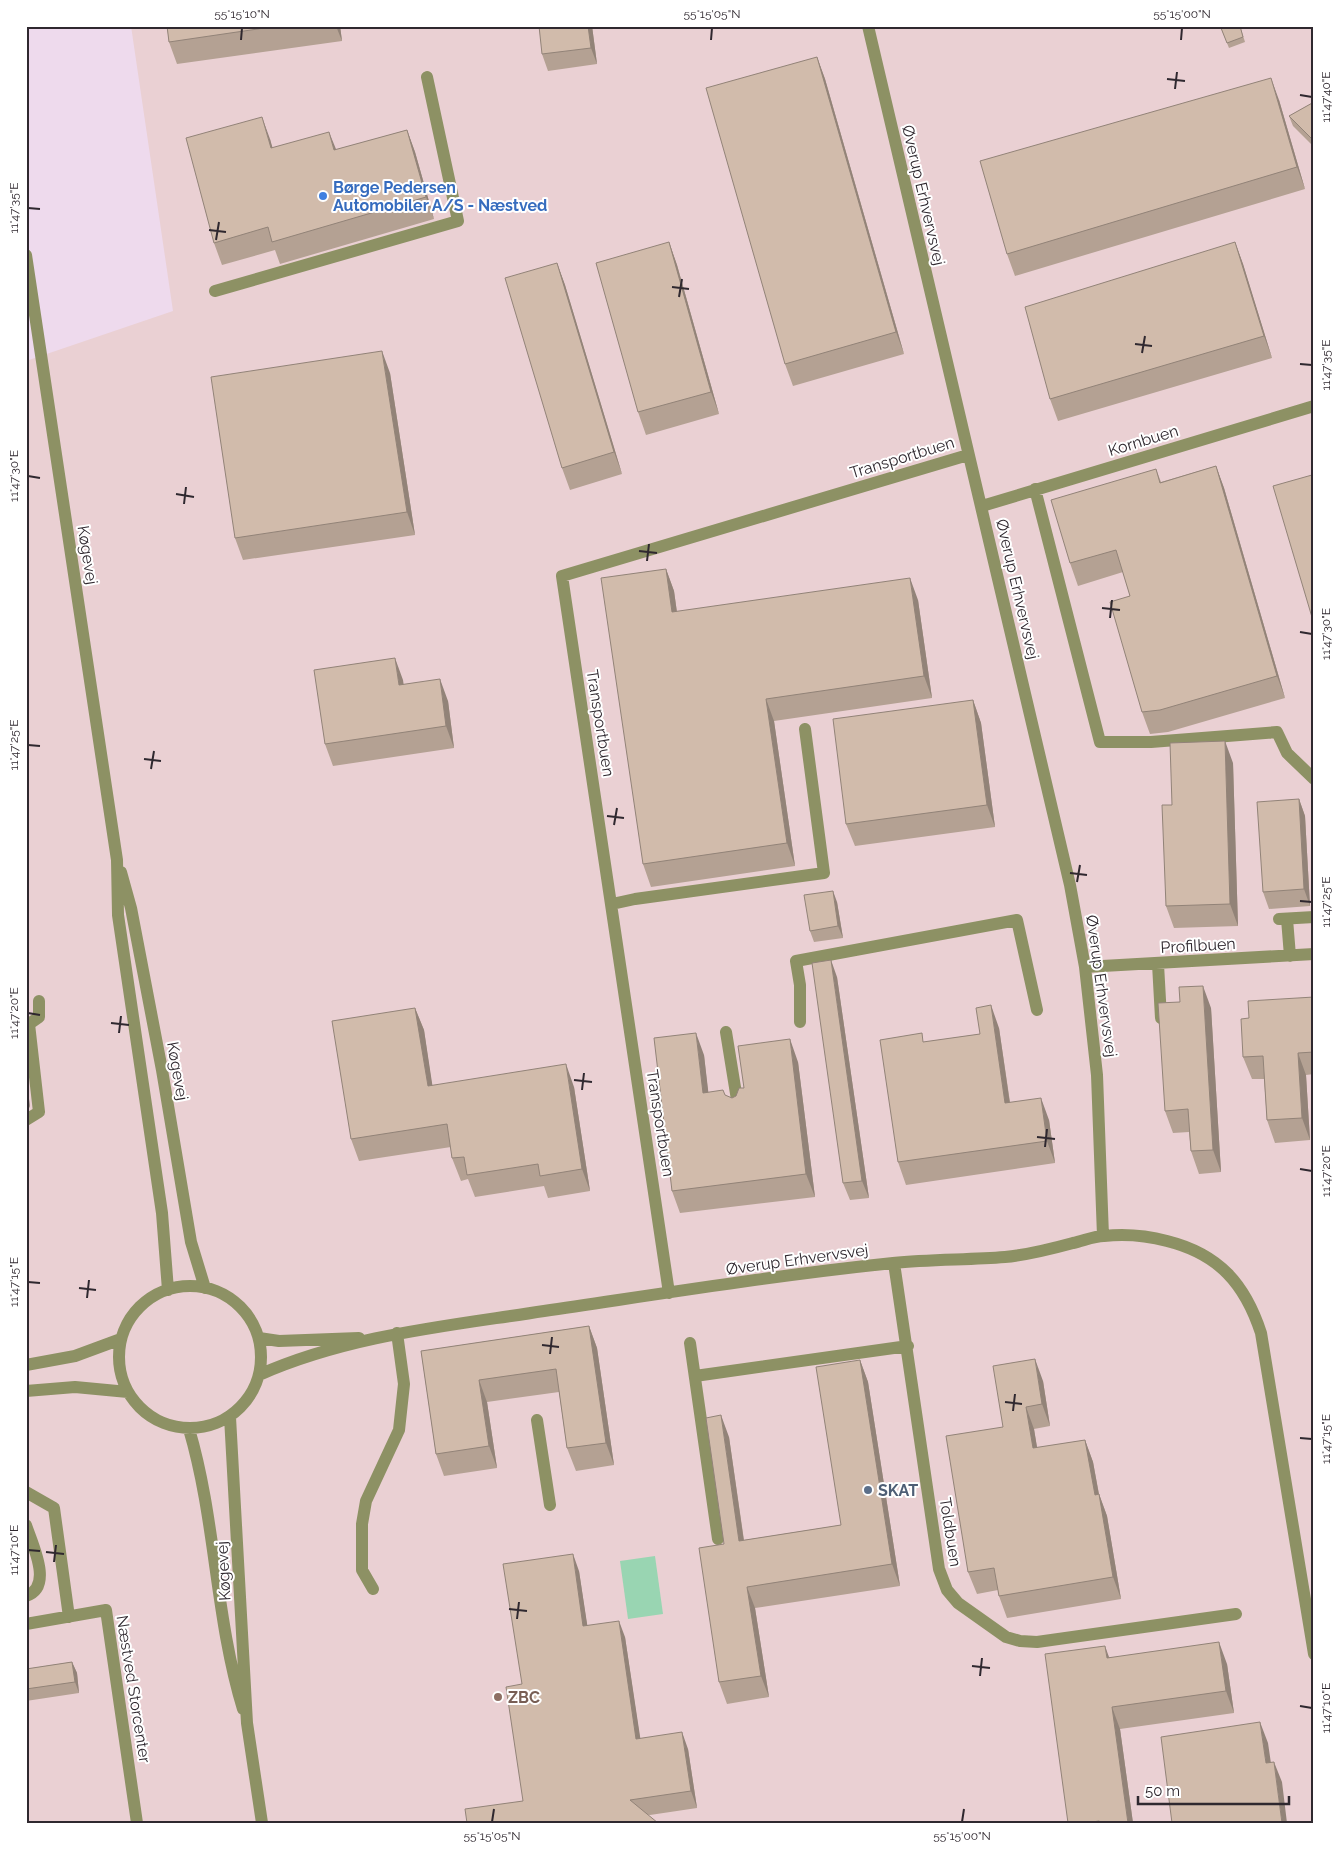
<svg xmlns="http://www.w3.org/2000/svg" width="1340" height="1849" viewBox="0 0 1340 1849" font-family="Raleway,sans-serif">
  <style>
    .commercial { fill: #ead0d3 }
    .green { fill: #99d5b2 }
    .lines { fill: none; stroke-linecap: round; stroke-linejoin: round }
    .minor { stroke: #8d9164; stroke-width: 12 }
    .wall { fill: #b4a193 }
    .shaded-wall { fill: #928378 }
    .building { fill: #d1bbab; stroke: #928378 }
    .ticks { fill: none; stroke: #2f282f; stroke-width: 2 }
    .shop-dot { fill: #3f7fe0; stroke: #fff; stroke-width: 2 }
    .service-dot { fill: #5c6f8a; stroke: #fff; stroke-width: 2 }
    .education-dot { fill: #8d6e63; stroke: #fff; stroke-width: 2 }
    .labels { text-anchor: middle; stroke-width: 4; stroke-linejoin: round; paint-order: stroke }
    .shop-label { font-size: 16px; font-weight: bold; fill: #366cbe; stroke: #fff; text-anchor: start }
    .street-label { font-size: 16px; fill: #2f282f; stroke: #fff }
    .service-label { font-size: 16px; font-weight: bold; fill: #4e5e75; stroke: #fff; text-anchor: start }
    .education-label { font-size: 16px; font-weight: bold; fill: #785e54; stroke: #fff; text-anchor: start }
    .neatline { fill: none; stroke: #2f282f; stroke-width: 2 }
    .ticks-label { font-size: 12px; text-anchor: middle; fill: #2f282f }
  </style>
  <rect width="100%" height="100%" fill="#eedaed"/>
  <path class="commercial" d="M 131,26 L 1314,26 L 1314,1823 L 26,1823 L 26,361 L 173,311 Z"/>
  <path class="green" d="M 655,1556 L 663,1614 L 628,1619 L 620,1561 Z"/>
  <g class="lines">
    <path class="minor" d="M 868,26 L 1070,885 L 1085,967 L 1097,1075 L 1103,1236
      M 26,255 L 117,860 L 118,915 L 162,1213 L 168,1290
      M 215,291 L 458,221 L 427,77
      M 1035,489 L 1100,742 L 1151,742 L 1277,732 L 1287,753 L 1314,779
      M 982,506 L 1314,406
      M 121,872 L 131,908 L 162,1070 L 191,1242 L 205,1288
      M 612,904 L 635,899 L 824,873 L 805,729
      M 1279,919 L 1314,917
      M 1287,919 L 1290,956
      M 1158,964 L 1161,1018
      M 1085,967 L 1314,954
      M 800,1022 L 800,985 L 796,961 L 1017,920 L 1037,1010
      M 726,1032 L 739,1112
      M 26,1120 L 39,1112 L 29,1024 L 39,1017 L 39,1001
      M 894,1263 L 939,1569 L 947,1590 L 958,1603 L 1006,1637 L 1020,1641 L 1037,1642 L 1236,1614
      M119 1357a71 71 0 1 1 142 0a71 71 0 1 1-142 0Z
      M 669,1293 L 562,576 L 968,455
      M 259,1338 L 279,1341 L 359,1338
      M 690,1343 L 718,1539
      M 26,1365 L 75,1356 L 121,1339
      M 259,1375 C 349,1335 448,1326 544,1311 C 660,1294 777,1275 893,1263 C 930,1259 968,1260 1005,1257 C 1027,1255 1051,1249 1073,1243 C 1083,1241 1094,1236 1104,1236 C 1124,1234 1148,1236 1167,1241 C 1219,1254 1245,1284 1261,1333 L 1314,1654
      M 695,1376 L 908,1346
      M 26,1391 L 75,1387 L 128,1392
      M 230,1417 L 247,1723 L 262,1823
      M 537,1420 L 550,1505
      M 189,1429 C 216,1520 215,1618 243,1709
      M 26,1492 L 54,1508 L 69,1617
      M 26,1525 C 32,1544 54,1587 26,1596
      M 373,1589 L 362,1570 L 362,1524 L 366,1501 L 399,1430 L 404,1384 L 397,1333
      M 26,1624 L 106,1610 L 137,1823"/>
  </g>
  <path class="wall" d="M 167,26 L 340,26 L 342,41 L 177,64 L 169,42 Z
    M 592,26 L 597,64 L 548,71 L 542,54 Z
    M 1240,26 L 1245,42 L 1229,48 L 1221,28 Z
    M 817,57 L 825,79 L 904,354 L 793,386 L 785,364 Z
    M 1279,100 L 1305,189 L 1015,276 L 1007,254 Z
    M 1314,102 L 1314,147 L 1293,126 L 1289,116 Z
    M 407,130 L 415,152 L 434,219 L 280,264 L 275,250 L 222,265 L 214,243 L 270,139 L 272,148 L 336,150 Z
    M 669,242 L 677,265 L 719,414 L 646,435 L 638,412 Z
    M 1235,242 L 1243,264 L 1272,358 L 1058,421 L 1050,399 Z
    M 557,263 L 565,285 L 622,474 L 570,490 L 562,468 Z
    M 390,373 L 415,535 L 243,560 L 235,538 Z
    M 1216,466 L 1224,488 L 1285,698 L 1168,732 L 1150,734 L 1142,712 L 1130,596 L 1123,572 L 1078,586 L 1070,563 L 1156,469 L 1161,482 Z
    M 666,569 L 674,591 L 677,612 L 918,600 L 932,698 L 774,721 L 795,866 L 651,887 L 643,864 Z
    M 403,680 L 403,684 L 448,701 L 454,748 L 333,766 L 325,744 Z
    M 973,700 L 981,723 L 995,827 L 855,846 L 846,824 Z
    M 1233,763 L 1238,926 L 1174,928 L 1166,906 L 1172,805 Z
    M 1299,799 L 1305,816 L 1310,906 L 1269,909 L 1263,892 Z
    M 837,902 L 843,938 L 814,942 L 810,931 Z
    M 837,977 L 869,1198 L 850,1200 L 843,1183 Z
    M 1314,997 L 1314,1074 L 1306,1075 L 1310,1140 L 1275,1143 L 1267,1120 L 1264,1079 L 1252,1079 L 1243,1057 L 1249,1018 Z
    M 415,1008 L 424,1030 L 432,1086 L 574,1087 L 590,1191 L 548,1198 L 544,1186 L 475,1197 L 468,1179 L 461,1181 L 452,1158 L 451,1147 L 359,1161 L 351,1139 Z
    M 1211,1008 L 1221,1172 L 1199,1174 L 1191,1151 L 1189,1132 L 1173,1133 L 1165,1111 Z
    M 999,1028 L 1010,1102 L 1049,1120 L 1055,1163 L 906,1185 L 898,1162 L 925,1042 L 980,1034 Z
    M 704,1055 L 708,1092 L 725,1095 L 732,1098 L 736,1096 L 744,1088 L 798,1062 L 815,1197 L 680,1213 L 672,1191 Z
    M 26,1072 L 30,1108 L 26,1103 Z
    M 589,1326 L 597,1348 L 614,1465 L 576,1471 L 567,1448 L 559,1392 L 487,1402 L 497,1468 L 444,1476 L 436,1454 L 421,1351 Z
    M 860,1360 L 868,1382 L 900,1586 L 755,1608 L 769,1697 L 727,1704 L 719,1682 L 724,1544 L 729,1437 L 744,1540 L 841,1525 Z
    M 1043,1381 L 1050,1426 L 1034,1429 L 1037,1448 L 1085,1440 L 1093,1462 L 1099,1494 L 1107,1516 L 1121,1599 L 1007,1618 L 999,1596 L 998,1590 L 977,1594 L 968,1572 L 1003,1427 Z
    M 579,1571 L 587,1625 L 625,1637 L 640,1739 L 688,1749 L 697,1808 L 650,1815 L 523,1801 L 522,1684 Z
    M 1109,1657 L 1227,1664 L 1234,1713 L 1120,1729 L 1133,1823 L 1068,1823 Z
    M 72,1662 L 77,1673 L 79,1693 L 26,1701 L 26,1669 Z"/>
  <path class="shaded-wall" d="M 336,26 L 340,26 L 342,41 Z
    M 588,26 L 592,26 L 597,64 L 591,48 Z
    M 817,57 L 825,79 L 904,354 L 896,332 Z
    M 1271,78 L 1279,100 L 1305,189 L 1297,167 Z
    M 262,117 L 270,139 L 279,170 L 271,148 Z
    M 407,130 L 415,152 L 434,219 L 426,197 Z
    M 329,132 L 338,154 L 334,150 Z
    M 669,242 L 677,265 L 719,414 L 711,392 Z
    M 1235,242 L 1243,264 L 1272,358 L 1264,336 Z
    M 557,263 L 565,285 L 622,474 L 614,452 Z
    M 382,351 L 390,373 L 415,535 L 407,512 Z
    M 1216,466 L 1224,488 L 1285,698 L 1277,676 Z
    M 666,569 L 674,591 L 680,635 L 672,612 Z
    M 910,578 L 918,600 L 932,698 L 924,676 Z
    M 395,658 L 403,680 L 407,707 L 399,685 Z
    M 440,679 L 448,701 L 454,748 L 446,726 Z
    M 766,699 L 774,721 L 795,866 L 787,843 Z
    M 973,700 L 981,723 L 995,827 L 987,805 Z
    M 1225,741 L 1233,763 L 1238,926 L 1230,904 Z
    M 1299,799 L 1305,816 L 1310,906 L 1304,889 Z
    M 833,891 L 837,902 L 843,938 L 838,926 Z
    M 831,960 L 837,977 L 869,1198 L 862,1181 Z
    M 1203,986 L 1211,1008 L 1221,1172 L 1213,1150 Z
    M 991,1005 L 999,1028 L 1013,1125 L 1005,1103 Z
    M 415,1008 L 424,1030 L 436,1109 L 428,1086 Z
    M 696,1033 L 704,1055 L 711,1115 L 703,1093 Z
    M 790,1039 L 798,1062 L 815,1197 L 806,1174 Z
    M 1298,1053 L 1306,1075 L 1310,1140 L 1302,1118 Z
    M 566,1064 L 574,1087 L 590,1191 L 582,1169 Z
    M 26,1072 L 30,1108 L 26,1097 Z
    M 1041,1098 L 1049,1120 L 1055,1163 L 1047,1141 Z
    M 589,1326 L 597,1348 L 614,1465 L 606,1443 Z
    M 1035,1359 L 1043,1381 L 1050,1426 L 1042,1404 Z
    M 860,1360 L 868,1382 L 900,1586 L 892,1564 Z
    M 479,1380 L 487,1402 L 497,1468 L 489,1446 Z
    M 1026,1407 L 1034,1429 L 1041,1471 L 1033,1448 Z
    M 721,1415 L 729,1437 L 747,1563 L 739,1541 Z
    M 1085,1440 L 1093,1462 L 1103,1517 L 1095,1495 Z
    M 1099,1494 L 1107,1516 L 1121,1599 L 1113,1577 Z
    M 573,1554 L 579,1571 L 590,1643 L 583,1626 Z
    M 747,1587 L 755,1608 L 769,1697 L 761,1676 Z
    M 619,1621 L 625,1637 L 643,1756 L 636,1739 Z
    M 1219,1642 L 1227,1664 L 1234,1713 L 1226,1691 Z
    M 1105,1646 L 1113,1668 L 1107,1658 Z
    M 72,1662 L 77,1673 L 79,1693 L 75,1682 Z
    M 1112,1707 L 1120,1729 L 1133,1823 L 1128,1823 Z
    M 1260,1722 L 1268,1743 L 1274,1784 L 1266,1763 Z
    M 682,1732 L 688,1749 L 697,1808 L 691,1791 Z
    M 1274,1762 L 1282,1782 L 1287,1823 L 1282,1823 Z"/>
  <path class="building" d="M 167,26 L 278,26 L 169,42 Z
    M 539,26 L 588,26 L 591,48 L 542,54 Z
    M 1225,26 L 1240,26 L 1243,37 L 1227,43 L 1221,28 Z
    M 817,57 L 896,332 L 785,364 L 706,88 Z
    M 1271,78 L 1297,167 L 1007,254 L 980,161 Z
    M 1314,102 L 1314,141 L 1289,116 Z
    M 262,117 L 271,148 L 329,132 L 334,150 L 407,130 L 426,197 L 272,242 L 268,227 L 214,243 L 186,138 Z
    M 669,242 L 711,392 L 638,412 L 596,263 Z
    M 1235,242 L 1264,336 L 1050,399 L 1025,307 Z
    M 557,263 L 614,452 L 562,468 L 505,278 Z
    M 382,351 L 407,512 L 235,538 L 211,377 Z
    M 1216,466 L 1277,676 L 1160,710 L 1142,712 L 1110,602 L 1130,596 L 1116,550 L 1070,563 L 1051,500 L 1156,469 L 1160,483 Z
    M 1312,475 L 1314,481 L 1314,624 L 1273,486 Z
    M 666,569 L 672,612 L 910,578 L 924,676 L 766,699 L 787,843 L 643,864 L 601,578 Z
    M 395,658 L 399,685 L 440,679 L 446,726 L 325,744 L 314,670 Z
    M 973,700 L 987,805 L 846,824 L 833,719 Z
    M 1225,741 L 1230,904 L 1166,906 L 1162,805 L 1172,805 L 1170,743 Z
    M 1299,799 L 1304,889 L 1263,892 L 1257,802 Z
    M 833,891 L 838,926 L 810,931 L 804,895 Z
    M 831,960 L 862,1181 L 843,1183 L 812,963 Z
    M 1203,986 L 1213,1150 L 1191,1151 L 1188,1109 L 1165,1111 L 1158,1003 L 1180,1002 L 1179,987 Z
    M 1314,997 L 1314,1052 L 1298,1053 L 1302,1118 L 1267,1120 L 1263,1056 L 1243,1057 L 1241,1019 L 1249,1018 L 1248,1001 Z
    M 991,1005 L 1005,1103 L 1041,1098 L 1047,1141 L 898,1162 L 880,1040 L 922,1033 L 923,1042 L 980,1034 L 976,1008 Z
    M 415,1008 L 428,1086 L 566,1064 L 582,1169 L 540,1176 L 538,1164 L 467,1175 L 464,1157 L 452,1158 L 447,1124 L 351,1139 L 332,1021 Z
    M 696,1033 L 703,1093 L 723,1090 L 725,1095 L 732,1098 L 736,1096 L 739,1088 L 744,1088 L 738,1046 L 790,1039 L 806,1174 L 672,1191 L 654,1038 Z
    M 589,1326 L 606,1443 L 567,1448 L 556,1369 L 479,1380 L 489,1446 L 436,1454 L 421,1351 Z
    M 1035,1359 L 1042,1404 L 1026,1407 L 1033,1448 L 1085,1440 L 1095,1495 L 1099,1494 L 1113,1577 L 999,1596 L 994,1568 L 968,1572 L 946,1436 L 1003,1427 L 993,1366 Z
    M 860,1360 L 892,1564 L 747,1587 L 761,1676 L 719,1682 L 699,1548 L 724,1544 L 706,1418 L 721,1415 L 739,1541 L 841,1525 L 816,1367 Z
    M 573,1554 L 583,1626 L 619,1621 L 636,1739 L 682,1732 L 691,1791 L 630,1800 L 658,1823 L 467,1823 L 465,1809 L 523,1801 L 506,1687 L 522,1684 L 503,1564 Z
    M 1219,1642 L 1226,1691 L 1112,1707 L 1128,1823 L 1102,1823 L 1099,1821 L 1086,1823 L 1068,1823 L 1045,1654 L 1105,1646 L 1107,1658 Z
    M 72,1662 L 75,1682 L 26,1689 L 26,1669 Z
    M 1260,1722 L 1266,1763 L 1274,1762 L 1282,1823 L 1172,1823 L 1161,1737 Z"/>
  <path class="ticks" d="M 241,40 L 242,28M 711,40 L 712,28M 1181,40 L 1182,28M 1167,79 L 1185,81M 1175,89 L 1177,72M 1300,95 L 1312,97M 28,208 L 40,209M 209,230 L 226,232M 216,240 L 219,222M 672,287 L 689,289M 679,297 L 682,279M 1135,344 L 1152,346M 1142,353 L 1145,336M 1300,364 L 1312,365M 28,476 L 40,478M 176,494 L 194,497M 184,504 L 186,487M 639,551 L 657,553M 647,561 L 649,544M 1102,608 L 1120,610M 1110,618 L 1112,600M 1300,632 L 1312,634M 28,745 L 40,746M 144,759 L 161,761M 151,769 L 154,751M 607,816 L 624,818M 614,825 L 617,808M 1070,873 L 1087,875M 1077,882 L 1080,865M 1300,901 L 1312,902M 28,1013 L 40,1015M 111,1023 L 129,1025M 119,1033 L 121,1016M 574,1080 L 592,1082M 582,1090 L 584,1073M 1037,1137 L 1055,1139M 1045,1147 L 1047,1129M 1300,1169 L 1312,1171M 28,1282 L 40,1283M 79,1288 L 96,1290M 87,1298 L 89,1280M 542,1345 L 559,1347M 550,1354 L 552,1337M 1005,1402 L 1022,1404M 1013,1411 L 1015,1394M 1300,1438 L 1312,1439M 28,1550 L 40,1551M 46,1552 L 64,1554M 54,1562 L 56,1545M 509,1609 L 527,1611M 517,1619 L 519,1602M 972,1666 L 990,1668M 980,1676 L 982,1658M 1300,1706 L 1312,1708M 492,1822 L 494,1809M 962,1822 L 964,1809"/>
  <circle class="shop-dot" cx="323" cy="196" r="5"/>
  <circle class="service-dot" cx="868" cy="1490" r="5"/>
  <circle class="education-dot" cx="498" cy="1697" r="5"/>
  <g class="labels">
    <g class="shop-label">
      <text x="333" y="193">Børge Pedersen<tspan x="333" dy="18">Automobiler A/S - Næstved</tspan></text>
    </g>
    <g class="street-label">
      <text transform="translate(924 195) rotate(77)" y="6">Øverup Erhvervsvej</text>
      <text transform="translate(1143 440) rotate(-17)" y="6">Kornbuen</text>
      <text transform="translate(902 457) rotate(-17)" y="6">Transportbuen</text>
      <text transform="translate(88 555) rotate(81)" y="6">Køgevej</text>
      <text transform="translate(1018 589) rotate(77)" y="6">Øverup Erhvervsvej</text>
      <text transform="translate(601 723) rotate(81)" y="6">Transportbuen</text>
      <text transform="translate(1198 945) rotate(-3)" y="6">Profilbuen</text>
      <text transform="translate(1102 986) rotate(82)" y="6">Øverup Erhvervsvej</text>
      <text transform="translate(178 1071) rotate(80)" y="6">Køgevej</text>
      <text transform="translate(661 1123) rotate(81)" y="6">Transportbuen</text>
      <text transform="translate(797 1259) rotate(-8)" y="6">Øverup Erhvervsvej</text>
      <text transform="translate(951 1532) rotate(81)" y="6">Toldbuen</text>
      <text transform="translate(223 1571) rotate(-93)" y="6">Køgevej</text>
      <text transform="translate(134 1689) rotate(81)" y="6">Næstved Storcenter</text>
    </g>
    <g class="service-label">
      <text x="878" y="1496">SKAT</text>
    </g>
    <g class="education-label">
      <text x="508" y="1703">ZBC</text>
    </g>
  </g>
  <rect width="1340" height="1849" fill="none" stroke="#ffffff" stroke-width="55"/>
  <path d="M1138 1796v8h151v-8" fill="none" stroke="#2f282f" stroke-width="2.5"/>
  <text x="1145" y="1796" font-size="15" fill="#2f282f" stroke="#ffffff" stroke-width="4" paint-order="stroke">50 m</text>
  <rect x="28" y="28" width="1284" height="1794" class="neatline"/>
  <g class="ticks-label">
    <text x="242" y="18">55°15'10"N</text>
    <text x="712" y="18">55°15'05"N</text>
    <text x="1182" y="18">55°15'00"N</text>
    <text transform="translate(1326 97) rotate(-90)" y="4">11°47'40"E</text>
    <text transform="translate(14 208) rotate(-90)" y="4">11°47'35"E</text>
    <text transform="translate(1326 365) rotate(-90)" y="4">11°47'35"E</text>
    <text transform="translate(14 476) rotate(-90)" y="4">11°47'30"E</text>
    <text transform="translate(1326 634) rotate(-90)" y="4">11°47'30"E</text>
    <text transform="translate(14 745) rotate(-90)" y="4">11°47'25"E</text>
    <text transform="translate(1326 902) rotate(-90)" y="4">11°47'25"E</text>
    <text transform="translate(14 1013) rotate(-90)" y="4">11°47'20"E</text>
    <text transform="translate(1326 1171) rotate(-90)" y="4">11°47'20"E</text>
    <text transform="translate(14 1282) rotate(-90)" y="4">11°47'15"E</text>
    <text transform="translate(1326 1439) rotate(-90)" y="4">11°47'15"E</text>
    <text transform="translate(14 1550) rotate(-90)" y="4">11°47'10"E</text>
    <text transform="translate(1326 1708) rotate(-90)" y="4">11°47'10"E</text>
    <text x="492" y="1840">55°15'05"N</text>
    <text x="962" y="1840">55°15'00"N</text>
  </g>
</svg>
